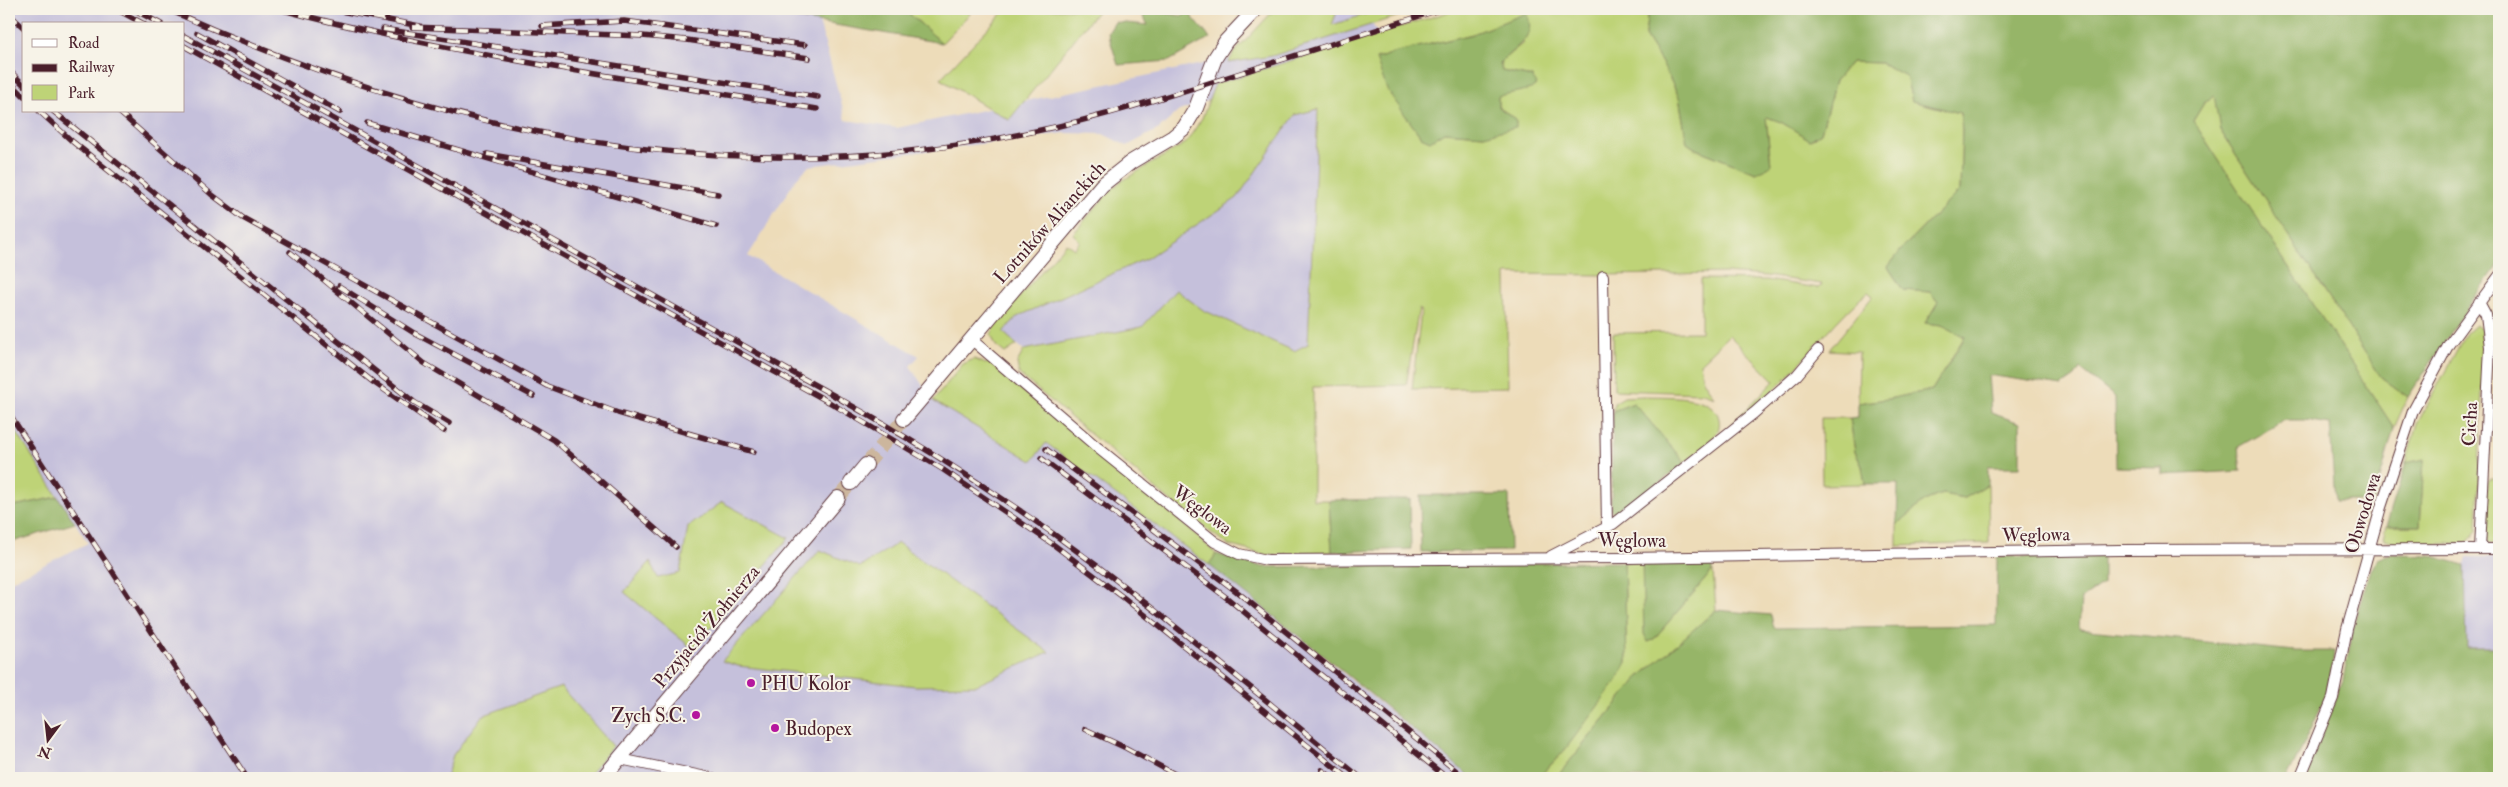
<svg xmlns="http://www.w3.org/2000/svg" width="2508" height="787" viewBox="0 0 2508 787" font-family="'IM FELL Double Pica',serif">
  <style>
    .industrial { fill: #c5c0db; fill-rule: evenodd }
    .green { fill: #bed377; stroke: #847951; fill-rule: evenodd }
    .forest { fill: #96b568; stroke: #706a4a }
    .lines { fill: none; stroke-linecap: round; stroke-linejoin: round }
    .secondary-tunnel { stroke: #ccb69d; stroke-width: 14; stroke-dasharray: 14 7; stroke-linecap: butt }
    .minor-casing { stroke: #623b40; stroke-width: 12 }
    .secondary-casing { stroke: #623b40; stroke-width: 16 }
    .minor { stroke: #fff; stroke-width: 10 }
    .secondary { stroke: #fff; stroke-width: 14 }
    .rail-casing { stroke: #4a1f2b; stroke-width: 5.5 }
    .rail { stroke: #f7f3e8; stroke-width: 4; stroke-dasharray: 11; stroke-linecap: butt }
    .poi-dot { fill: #b5179e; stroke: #f7f3e8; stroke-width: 2 }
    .labels { text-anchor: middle; stroke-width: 4; stroke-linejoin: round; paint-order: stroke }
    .street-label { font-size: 19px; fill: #4a1f2b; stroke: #f7f3e8 }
    .poi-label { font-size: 19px; fill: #4a1f2b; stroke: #f7f3e8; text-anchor: start }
  </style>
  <rect width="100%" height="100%" fill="#f7f3e8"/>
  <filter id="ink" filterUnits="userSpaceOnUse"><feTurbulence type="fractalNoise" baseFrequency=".02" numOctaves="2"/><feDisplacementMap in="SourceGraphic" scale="10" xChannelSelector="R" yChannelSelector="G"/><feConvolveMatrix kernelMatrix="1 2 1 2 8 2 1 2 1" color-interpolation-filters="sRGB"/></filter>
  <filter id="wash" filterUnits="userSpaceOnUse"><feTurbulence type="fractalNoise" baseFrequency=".0096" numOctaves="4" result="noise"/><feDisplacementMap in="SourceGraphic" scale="20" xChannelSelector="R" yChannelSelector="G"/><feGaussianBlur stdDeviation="1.12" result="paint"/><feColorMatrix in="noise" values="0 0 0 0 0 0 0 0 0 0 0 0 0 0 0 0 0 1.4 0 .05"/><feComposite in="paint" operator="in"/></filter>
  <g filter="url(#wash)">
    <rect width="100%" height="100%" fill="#eddcb9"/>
    <path class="industrial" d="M 9,9 L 761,9 L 818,18 L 846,120 L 897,128 L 1274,49 L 1370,19 L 1380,39 L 1179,111 L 1159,129 L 1127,146 L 1103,134 L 1065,133 L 809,166 L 796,179 L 748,256 L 919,356 L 910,366 L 933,401 L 1032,461 L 1046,443 L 1223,576 L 1472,778 L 9,778 L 9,582 L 88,543 L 9,420 ZM 24,24 L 184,24 L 184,111 L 24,111 Z
      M 1338,9 L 1382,9 L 1332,25 Z
      M 1318,109 L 1308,344 L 1294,351 L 1203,310 L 1176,290 L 1142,327 L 1024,350 L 1002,332 L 1017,317 L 1147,258 L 1237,198 L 1295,115 Z
      M 2467,557 L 2499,557 L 2499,648 L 2467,648 L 2465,565 Z"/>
    <path class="green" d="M 904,9 L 974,9 L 942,43 Z
      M 1006,9 L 1099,9 L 1009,120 L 940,79 Z
      M 1275,9 L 1338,9 L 1332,25 L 1382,9 L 1421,9 L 1272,56 L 1228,63 L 1234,53 Z
      M 1458,9 L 1648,9 L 1645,36 L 1662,63 L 1679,97 L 1687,143 L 1696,149 L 1756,173 L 1771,165 L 1766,116 L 1781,122 L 1811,140 L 1821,133 L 1835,81 L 1851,62 L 1881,63 L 1906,76 L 1912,101 L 1960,113 L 1962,130 L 1960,190 L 1902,249 L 1888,267 L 1903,290 L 1930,292 L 1938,302 L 1925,323 L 1942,325 L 1965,336 L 1932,390 L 1888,399 L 1858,403 L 1859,352 L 1829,350 L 1873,296 L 1868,292 C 1838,317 1815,348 1788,376 C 1771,394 1752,409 1732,424 L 1774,381 L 1729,335 L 1700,363 L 1703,380 L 1714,397 L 1703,393 L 1614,390 L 1613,333 L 1701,332 L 1701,279 L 1766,280 L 1819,288 L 1822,284 L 1766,276 L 1726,273 L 1603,275 L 1506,274 L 1508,387 L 1412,389 L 1421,311 L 1419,308 L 1406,385 L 1313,387 L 1313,500 L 1329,500 L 1332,552 L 1266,555 L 1228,545 L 1181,510 L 1019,374 L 1017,363 L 1024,350 L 1142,327 L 1176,290 L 1203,310 L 1294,351 L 1308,344 L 1318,109 L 1295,115 L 1237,198 L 1147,258 L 1017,317 L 1003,332 L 1017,345 L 1005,353 L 996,346 L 991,335 L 996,324 L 1066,243 L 1074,249 L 1080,241 L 1073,234 L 1108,193 L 1120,182 L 1186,143 L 1202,118 L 1215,84 ZM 1527,13 L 1523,43 L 1500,62 L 1502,71 L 1532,77 L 1498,96 L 1498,107 L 1516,119 L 1484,135 L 1443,132 L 1421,137 L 1405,113 L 1376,59 L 1397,52 L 1473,34 Z
      M 2215,95 L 2220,130 L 2381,377 L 2408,397 L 2394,428 L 2193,121 L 2204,103 Z
      M 2475,325 L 2481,329 L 2483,360 L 2477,530 L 2469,541 L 2465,543 C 2439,543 2407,549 2383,538 L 2386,526 L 2420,526 L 2424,460 L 2406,463 L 2417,424 L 2466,333 Z
      M 974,359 L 986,364 L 988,362 L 1191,530 L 1216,554 L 1209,565 L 1046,443 L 1032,461 L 933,401 L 963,364 Z
      M 1643,396 C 1663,397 1715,393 1719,419 C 1720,424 1719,430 1716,434 C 1708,445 1695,454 1685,463 L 1634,403 L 1613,411 L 1614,403 L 1624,397 Z
      M 1821,418 L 1850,418 L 1855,452 L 1862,466 L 1865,484 L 1822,485 Z
      M 9,420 L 58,497 L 9,507 Z
      M 2491,478 L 2499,478 L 2499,544 L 2487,542 L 2488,479 Z
      M 1988,484 L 1989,543 L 1897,546 L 1897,525 L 1924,501 L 1942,494 L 1965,498 Z
      M 722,502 L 789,538 L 693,649 L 624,592 L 650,562 L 658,578 L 680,573 L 688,527 Z
      M 898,543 L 1049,652 L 977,685 L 916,686 L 738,666 L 722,661 L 820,550 L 860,567 Z
      M 1624,562 L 1642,562 L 1648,642 L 1653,640 L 1713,570 L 1716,610 L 1637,679 L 1556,778 L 1538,778 L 1564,751 L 1627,662 Z
      M 561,687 L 613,746 L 586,778 L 446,778 L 453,755 L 482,716 Z"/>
    <path class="forest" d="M 740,9 L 904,9 L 942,43 Z
      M 1139,9 L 1163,9 L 1164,13 L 1183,16 L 1188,12 L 1210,38 L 1169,61 L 1118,65 L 1108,33 L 1115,22 L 1148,25 Z
      M 1648,9 L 2499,9 L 2499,264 L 2474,298 L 2408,397 L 2381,377 L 2220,130 L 2214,95 L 2204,103 L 2193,121 L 2394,428 L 2374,501 L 2335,501 L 2330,424 L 2306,420 L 2285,420 L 2238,447 L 2241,471 L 2163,475 L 2163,468 L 2116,467 L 2115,397 L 2080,369 L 2075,377 L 2062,386 L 1988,375 L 1991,413 L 2020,423 L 2020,467 L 1988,467 L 1988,484 L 1965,498 L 1942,494 L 1924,501 L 1897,525 L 1898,484 L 1865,484 L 1862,466 L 1855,452 L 1850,418 L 1858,417 L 1858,403 L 1888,399 L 1932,390 L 1965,337 L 1942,325 L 1925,323 L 1938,302 L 1930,292 L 1903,290 L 1888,267 L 1902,249 L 1960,190 L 1962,130 L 1960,113 L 1912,101 L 1906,76 L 1881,63 L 1851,62 L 1835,81 L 1821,133 L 1810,140 L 1781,122 L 1766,117 L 1771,166 L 1756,173 L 1696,149 L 1687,143 L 1679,97 L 1662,63 L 1645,36 Z
      M 1526,13 C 1539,37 1514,47 1500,63 L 1502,71 L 1532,77 L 1537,84 L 1531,89 L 1498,96 L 1498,107 L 1516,119 L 1516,127 L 1484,135 L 1444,132 L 1430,141 L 1421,137 L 1387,90 L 1376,59 L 1397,52 L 1473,34 Z
      M 1634,403 L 1685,463 L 1616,516 L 1611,509 L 1613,411 Z
      M 2424,459 L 2420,526 L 2386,526 L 2406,463 Z
      M 1420,495 L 1509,495 L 1510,551 L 1421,552 Z
      M 58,497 L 75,523 L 9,543 L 9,507 Z
      M 1410,499 L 1411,549 L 1332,552 L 1329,500 Z
      M 1216,554 L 1263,567 L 1624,562 L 1627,662 L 1617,681 L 1564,751 L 1538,778 L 1472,778 L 1328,659 L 1209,565 Z
      M 2392,554 L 2429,555 L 2465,565 L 2467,648 L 2499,648 L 2499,778 L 2305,778 L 2343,680 L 2356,616 L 2371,570 L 2379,557 Z
      M 2103,555 L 2103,584 L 2081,599 L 2079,629 L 2295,651 L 2334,651 C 2331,696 2307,738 2287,778 L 1556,778 L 1637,679 L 1716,610 L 1771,615 L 1774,628 L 1996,625 L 1997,557 Z
      M 1713,560 L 1713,570 L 1653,640 L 1648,642 L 1644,634 L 1642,562 Z"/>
  </g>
  <g filter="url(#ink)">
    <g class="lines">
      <path class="secondary-tunnel" d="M 866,465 L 904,419
        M 838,498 L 851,483"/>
      <defs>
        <path id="minor" d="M 1603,276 L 1607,527
          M 2479,302 L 2486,315 L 2490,347 L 2480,549
          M 971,339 L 1098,448 L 1215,542 L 1239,554 L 1267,560 L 1628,558 L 2119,550 L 2499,549
          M 1551,556 L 1613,524 L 1754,413 L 1797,375 L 1818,350
          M 620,759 L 711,778
          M 2300,778 L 2333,698 L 2347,629 L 2381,507 L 2413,411 L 2449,344 L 2499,276"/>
        <path id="secondary" d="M 904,419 L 1102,185 L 1131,162 L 1173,137 L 1184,128 L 1196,108 L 1215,58 L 1226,41 L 1256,9
          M 851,483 L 866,465
          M 603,778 L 838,498"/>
      </defs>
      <use href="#minor" class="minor-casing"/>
      <use href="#secondary" class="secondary-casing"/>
      <use href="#minor" class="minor"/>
      <use href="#secondary" class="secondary"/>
      <defs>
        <path id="rail" d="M 116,9 L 144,24
          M 133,9 L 161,24
          M 167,9 C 446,135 732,196 1036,131 C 1103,117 1168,96 1234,75 C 1303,53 1372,31 1442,9
          M 279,9 C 455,56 637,80 817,109
          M 330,9 L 420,26
          M 9,14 L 24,28
          M 542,26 L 624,21 L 805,45
          M 412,27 L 642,36 L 687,40 L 809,58
          M 383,29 L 818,97
          M 197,33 L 340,112
          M 184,36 L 833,395 C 924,446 1012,502 1096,565 C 1187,633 1273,707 1361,778
          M 184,46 L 829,402 L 942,469 L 1054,545 L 1124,598 L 1348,778
          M 9,70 L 24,85
          M 9,81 L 24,96
          M 39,111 L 73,142 L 373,382 L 444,431
          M 53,111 L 380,375 L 414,402 L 449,423
          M 118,111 L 211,194 L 243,218 L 547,386 L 618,413 L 754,452
          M 367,123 L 716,226
          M 487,154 L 718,194
          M 290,252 L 424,363 L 554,440 L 676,547
          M 339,286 L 414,333 L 533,396
          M 9,413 L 247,778
          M 1046,449 L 1236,591 L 1465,778
          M 1041,458 L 1227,598 L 1447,778
          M 1085,729 L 1126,748 L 1182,778
          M 1322,770 L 1333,778"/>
      </defs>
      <use href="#rail" class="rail-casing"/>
      <use href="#rail" class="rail"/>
    </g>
  </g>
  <g class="poi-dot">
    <circle cx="751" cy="683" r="5"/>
    <circle cx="696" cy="715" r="5"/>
    <circle cx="775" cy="728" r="5"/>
  </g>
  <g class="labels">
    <g class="street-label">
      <text transform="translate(1049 222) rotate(-48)" y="7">Lotników Alianckich</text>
      <text transform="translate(2469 424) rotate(-87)" y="7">Cicha</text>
      <text transform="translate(1203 509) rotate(37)" y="7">Węglowa</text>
      <text transform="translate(2362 513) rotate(-73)" y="7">Obwodowa</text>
      <text transform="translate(2036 534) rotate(-1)" y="7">Węglowa</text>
      <text x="1632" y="547">Węglowa</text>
      <text transform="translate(706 626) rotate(-50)" y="7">Przyjaciół Żołnierza</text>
    </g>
    <g class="poi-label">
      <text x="761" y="690">PHU Kolor</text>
      <text x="686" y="722" text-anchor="end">Zych S.C.</text>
      <text x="785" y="735">Budopex</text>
    </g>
  </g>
  <rect width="2508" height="787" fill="none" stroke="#f7f3e8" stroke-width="30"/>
  <rect x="22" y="22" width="162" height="90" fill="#f7f3e8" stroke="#b29e9c"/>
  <rect x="32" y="39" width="25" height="8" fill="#ffffff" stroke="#b29e9c"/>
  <text x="68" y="48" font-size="15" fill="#4a1f2b">Road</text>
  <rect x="32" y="64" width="25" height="8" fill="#4a1f2b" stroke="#b29e9c"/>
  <text x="68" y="72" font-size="15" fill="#4a1f2b">Railway</text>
  <rect x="32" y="85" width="25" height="15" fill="#bed377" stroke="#b29e9c"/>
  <text x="68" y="98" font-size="15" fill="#4a1f2b">Park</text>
  <g transform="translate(48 740) rotate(195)" stroke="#f7f3e8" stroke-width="4" paint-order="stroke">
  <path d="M0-4L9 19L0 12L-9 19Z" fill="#4a1f2b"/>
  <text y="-8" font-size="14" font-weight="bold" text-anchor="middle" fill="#4a1f2b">N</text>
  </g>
</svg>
